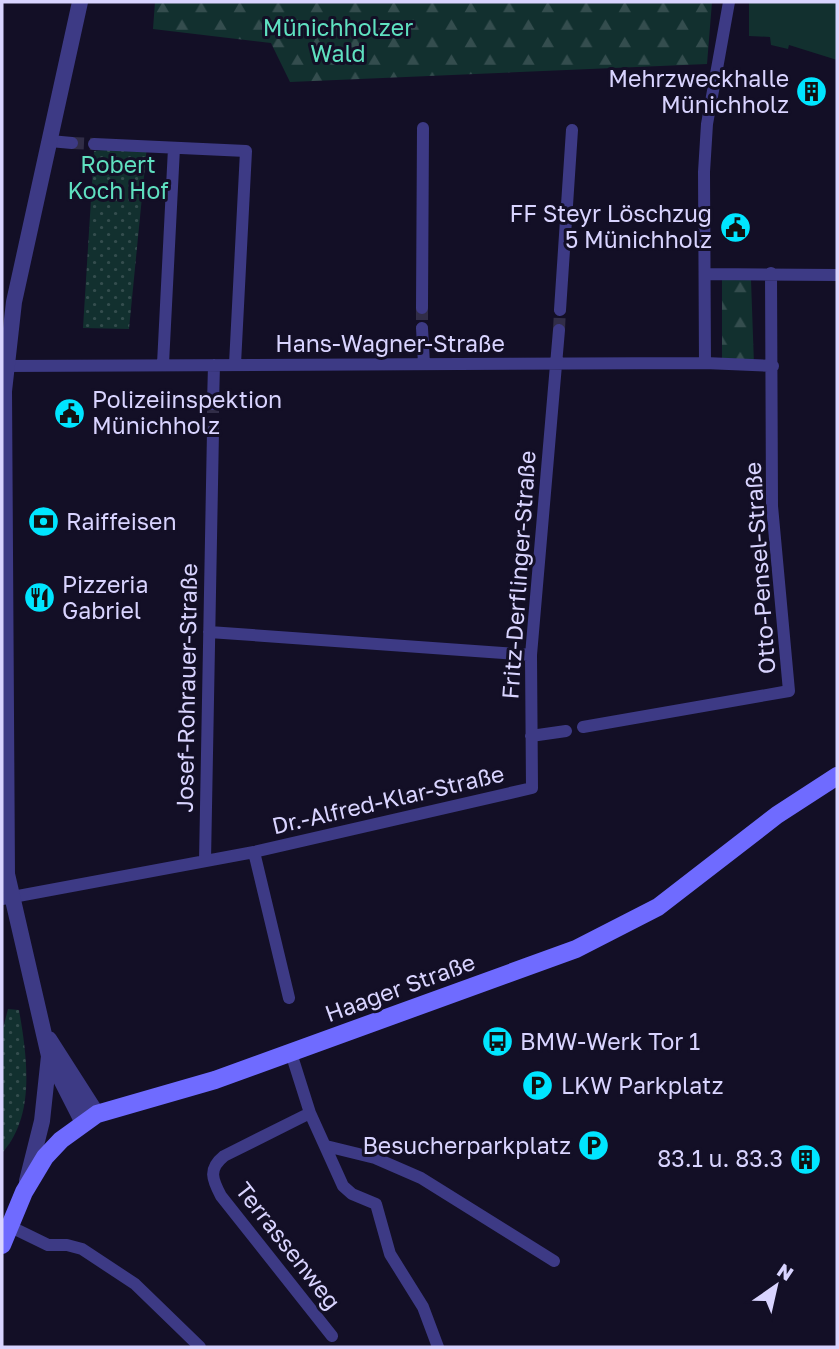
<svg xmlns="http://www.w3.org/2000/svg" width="839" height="1349" viewBox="0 0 839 1349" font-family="'Golos Text',sans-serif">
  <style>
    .grass { fill: #12302f }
    .forest { fill: url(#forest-firs) }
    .park { fill: url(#park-dots) }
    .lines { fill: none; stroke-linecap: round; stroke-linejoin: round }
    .minor-tunnel { stroke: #312d47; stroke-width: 12; stroke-dasharray: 12 6; stroke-linecap: butt }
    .minor { stroke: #3d3a85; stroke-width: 12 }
    .tertiary { stroke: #3d3a85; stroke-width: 16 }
    .secondary { stroke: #6f6bff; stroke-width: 18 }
    .labels { text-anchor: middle; stroke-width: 6; stroke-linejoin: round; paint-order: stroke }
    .park-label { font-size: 23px; fill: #5fe0c0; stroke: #130f26 }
    .poi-label { font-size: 23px; fill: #d9d4ff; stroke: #130f26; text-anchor: start }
    .street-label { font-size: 23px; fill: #d9d4ff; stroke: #130f26 }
  </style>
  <defs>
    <pattern id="forest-firs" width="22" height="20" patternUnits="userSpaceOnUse" patternTransform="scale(1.75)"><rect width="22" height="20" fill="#12302f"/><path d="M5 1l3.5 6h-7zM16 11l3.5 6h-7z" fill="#344d4e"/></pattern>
    <pattern id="park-dots" width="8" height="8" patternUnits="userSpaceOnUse" patternTransform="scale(1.75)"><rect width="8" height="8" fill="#12302f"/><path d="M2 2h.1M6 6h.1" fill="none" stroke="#344d4e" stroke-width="1.8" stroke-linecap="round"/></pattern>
  </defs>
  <rect width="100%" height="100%" fill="#130f26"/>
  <path class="grass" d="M 749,2 L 837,2 L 837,60 L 789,45 L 788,49 L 771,45 L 770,37 L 749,36 Z"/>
  <path class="forest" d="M 155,2 L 712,2 L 707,64 L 290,82 L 271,43 L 153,29 Z
    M 722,280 L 751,280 L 754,365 L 722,365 Z"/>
  <path class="park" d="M 147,146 L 129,329 L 83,328 L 94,151 Z
    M 8,1009 L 19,1010 C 27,1056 36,1116 2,1153 L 2,1032 Z"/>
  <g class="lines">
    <path class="minor-tunnel" d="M 72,143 L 94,144
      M 422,308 L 422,328
      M 559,330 L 560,310
      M 213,431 L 213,404"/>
    <path class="minor" d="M 50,141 L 72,143
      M 94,144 L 246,151 L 235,364
      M 706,274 L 837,275
      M 422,308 L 423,128
      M 560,310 L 572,130
      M 422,328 L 424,364
      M 705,363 L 704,172 L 707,124 L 729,2
      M 163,364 L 174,148
      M 2,366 L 705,363 L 773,366
      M 213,404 L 214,365
      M 209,632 L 531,655
      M 583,727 L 789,691 L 772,506 L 771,273
      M 531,736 L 566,731
      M 254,852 L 289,998
      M 205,861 L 213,431
      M 2,899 L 254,852 L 532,788 L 531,655 L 559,330
      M 291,1053 L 310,1113 L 343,1186 L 352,1194 L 376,1204 L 390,1254 L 423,1307 L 438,1347
      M 310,1113 L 224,1156 C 208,1169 212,1179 221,1196 L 332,1336
      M 326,1146 L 375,1158 L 421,1178 L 554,1261
      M 9,1226 L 48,1245 L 67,1245 L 82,1249 L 135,1284 L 200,1347"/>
    <path class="tertiary" d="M 49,1039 L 97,1114
      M 50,1058 L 83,1123
      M 27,1181 L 42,1121 L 49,1056 L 7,874 L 4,391 L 14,302 L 80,2"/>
    <path class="secondary" d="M 2,1245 L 24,1192 L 45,1157 L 61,1140 L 97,1114 L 215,1080 L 576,949 L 658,907 L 777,815 L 837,776"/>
  </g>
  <defs>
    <symbol id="building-disc" viewBox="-11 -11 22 22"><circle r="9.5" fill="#00e5ff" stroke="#130f26"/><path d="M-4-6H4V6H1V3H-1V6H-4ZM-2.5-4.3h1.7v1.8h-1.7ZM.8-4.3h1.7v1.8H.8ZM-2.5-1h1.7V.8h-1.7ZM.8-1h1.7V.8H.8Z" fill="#111"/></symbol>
    <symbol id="civic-disc" viewBox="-11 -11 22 22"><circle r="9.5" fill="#00e5ff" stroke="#130f26"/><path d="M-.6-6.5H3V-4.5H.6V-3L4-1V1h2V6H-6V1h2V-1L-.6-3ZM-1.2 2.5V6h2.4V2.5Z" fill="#111"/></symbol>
    <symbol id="bank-disc" viewBox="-11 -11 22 22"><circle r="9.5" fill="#00e5ff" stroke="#130f26"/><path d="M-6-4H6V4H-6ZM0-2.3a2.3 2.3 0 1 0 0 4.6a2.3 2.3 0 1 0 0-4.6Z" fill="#111"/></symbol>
    <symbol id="restaurant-disc" viewBox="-11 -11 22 22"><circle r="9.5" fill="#00e5ff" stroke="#130f26"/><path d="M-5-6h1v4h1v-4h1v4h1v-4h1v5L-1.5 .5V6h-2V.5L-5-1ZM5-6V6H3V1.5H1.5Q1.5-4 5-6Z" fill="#111"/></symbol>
    <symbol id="bus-disc" viewBox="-11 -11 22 22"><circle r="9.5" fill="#00e5ff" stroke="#130f26"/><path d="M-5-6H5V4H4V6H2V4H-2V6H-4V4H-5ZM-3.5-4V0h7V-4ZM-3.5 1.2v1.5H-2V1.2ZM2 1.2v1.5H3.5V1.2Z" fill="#111"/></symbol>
    <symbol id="parking-disc" viewBox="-11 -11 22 22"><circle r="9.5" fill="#00e5ff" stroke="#130f26"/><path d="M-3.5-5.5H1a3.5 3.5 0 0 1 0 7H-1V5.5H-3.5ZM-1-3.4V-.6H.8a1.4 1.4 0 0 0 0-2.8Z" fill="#111"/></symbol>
  </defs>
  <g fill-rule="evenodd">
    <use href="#building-disc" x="794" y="74" width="35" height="35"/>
    <use href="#civic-disc" x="718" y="210" width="35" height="35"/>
    <use href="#civic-disc" x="52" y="396" width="35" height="35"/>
    <use href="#bank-disc" x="26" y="504" width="35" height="35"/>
    <use href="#restaurant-disc" x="22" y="580" width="35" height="35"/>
    <use href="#bus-disc" x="480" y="1024" width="35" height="35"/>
    <use href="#parking-disc" x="520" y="1068" width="35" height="35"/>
    <use href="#parking-disc" x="576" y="1128" width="35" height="35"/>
    <use href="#building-disc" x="788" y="1142" width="35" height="35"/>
  </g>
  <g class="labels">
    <g class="park-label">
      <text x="338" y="36">Münichholzer<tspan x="338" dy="26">Wald</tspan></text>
      <text x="118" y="173">Robert<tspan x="118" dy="26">Koch Hof</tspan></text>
    </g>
    <g class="poi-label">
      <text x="789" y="87" text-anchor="end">Mehrzweckhalle<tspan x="789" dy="26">Münichholz</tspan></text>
      <text x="712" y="222" text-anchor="end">FF Steyr Löschzug<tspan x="712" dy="26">5 Münichholz</tspan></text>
      <text x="92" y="408">Polizeiinspektion<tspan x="92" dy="26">Münichholz</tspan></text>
      <text x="66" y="530">Raiffeisen</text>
      <text x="62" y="593">Pizzeria<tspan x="62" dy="26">Gabriel</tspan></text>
      <text x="520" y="1050">BMW-Werk Tor 1</text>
      <text x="561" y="1094">LKW Parkplatz</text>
      <text x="571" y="1154" text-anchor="end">Besucherparkplatz</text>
      <text x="783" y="1167" text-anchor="end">83.1 u. 83.3</text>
    </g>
    <g class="street-label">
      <text x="390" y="352">Hans-Wagner-Straße</text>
      <text transform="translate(760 568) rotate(-94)" y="8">Otto-Pensel-Straße</text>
      <text transform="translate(519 575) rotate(-86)" y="8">Fritz-Derflinger-Straße</text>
      <text transform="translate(187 688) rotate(-89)" y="8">Josef-Rohrauer-Straße</text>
      <text transform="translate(388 800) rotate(-13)" y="8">Dr.-Alfred-Klar-Straße</text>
      <text transform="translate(400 988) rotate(-20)" y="8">Haager Straße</text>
      <text transform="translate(288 1246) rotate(52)" y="8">Terrassenweg</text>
    </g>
  </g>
  <rect width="839" height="1349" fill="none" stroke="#d9d4ff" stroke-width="7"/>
  <g transform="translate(776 1286) rotate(34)" stroke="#130f26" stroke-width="5" paint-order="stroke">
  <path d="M0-5L12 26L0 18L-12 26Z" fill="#d9d4ff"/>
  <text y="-10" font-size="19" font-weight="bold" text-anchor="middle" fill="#d9d4ff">N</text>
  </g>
</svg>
